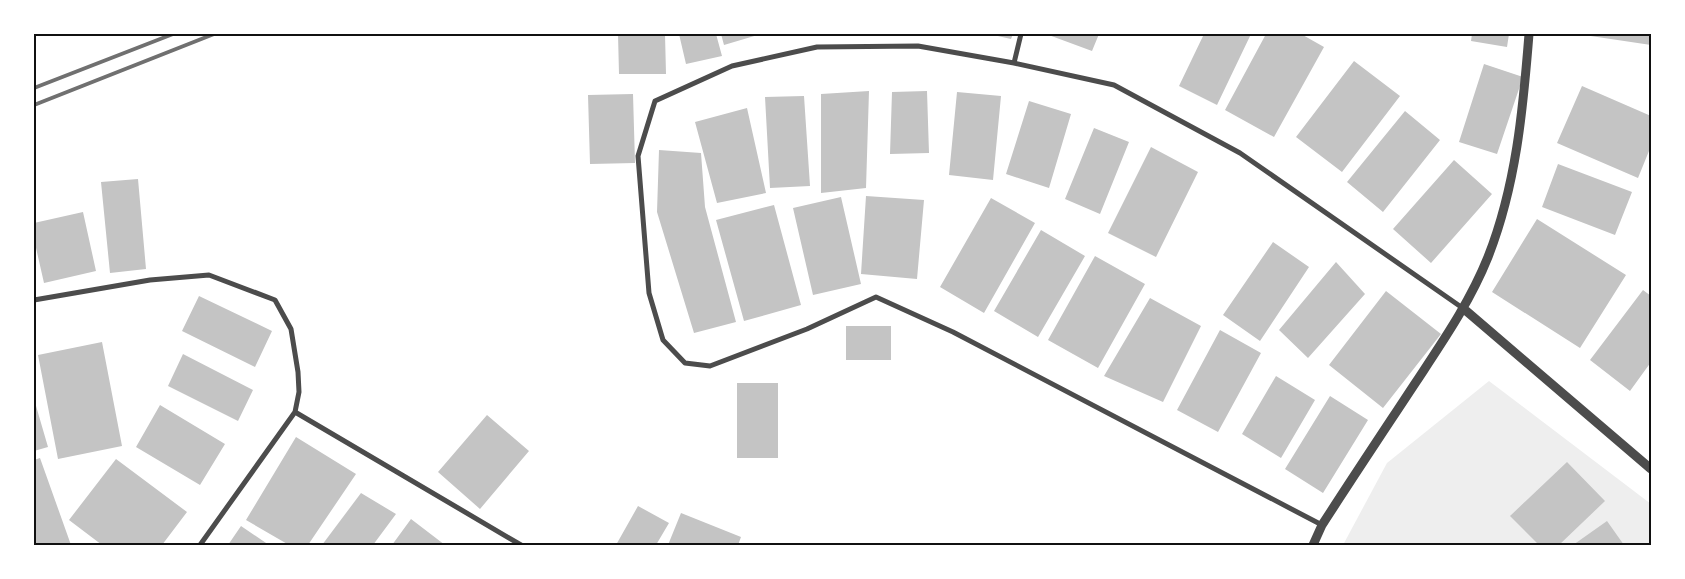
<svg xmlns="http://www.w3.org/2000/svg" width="1685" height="579" viewBox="0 0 1685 579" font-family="'PT Sans Narrow',sans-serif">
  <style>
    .green { fill: #eee }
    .building { fill: #c4c4c4 }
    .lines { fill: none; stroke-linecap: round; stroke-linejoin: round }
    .minor { stroke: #4c4c4c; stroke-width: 5 }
    .tertiary { stroke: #4c4c4c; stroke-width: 9 }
    .rail { stroke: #707070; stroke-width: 4 }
    .neatline { fill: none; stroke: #111; stroke-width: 2 }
  </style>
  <rect width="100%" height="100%" fill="#fff"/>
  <path class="green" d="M 1489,381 L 1651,504 L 1651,545 L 1343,545 L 1387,463 Z"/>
  <path class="building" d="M 618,34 L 665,34 L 666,74 L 619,74 Z
    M 679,34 L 716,34 L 722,56 L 686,64 Z
    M 721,34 L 761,34 L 724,45 Z
    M 989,34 L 1013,34 L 1011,39 Z
    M 1046,34 L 1099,34 L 1092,51 Z
    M 1204,34 L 1251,34 L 1217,105 L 1179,86 Z
    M 1266,34 L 1301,34 L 1324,47 L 1274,137 L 1225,110 Z
    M 1472,34 L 1509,34 L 1507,47 L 1471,41 Z
    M 1584,34 L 1651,34 L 1651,45 L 1584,35 Z
    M 1354,61 L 1400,96 L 1342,172 L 1296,137 Z
    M 1484,64 L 1523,77 L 1497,154 L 1459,142 Z
    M 1582,86 L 1651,116 L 1651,146 L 1638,178 L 1557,143 Z
    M 869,91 L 866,188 L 821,193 L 821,94 Z
    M 927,91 L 929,153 L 890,154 L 892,92 Z
    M 957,92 L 1001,96 L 993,180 L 949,175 Z
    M 633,94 L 635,163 L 590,164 L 588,95 Z
    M 804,96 L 810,186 L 770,188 L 765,97 Z
    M 1029,101 L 1071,114 L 1049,188 L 1006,174 Z
    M 747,108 L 766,193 L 717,203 L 695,122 Z
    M 1405,111 L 1440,140 L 1383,212 L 1347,182 Z
    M 1094,128 L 1129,142 L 1100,214 L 1065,199 Z
    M 1151,147 L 1198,172 L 1156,257 L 1108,233 Z
    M 659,150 L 701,153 L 705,207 L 736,322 L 694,333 L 657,212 Z
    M 1454,160 L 1492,194 L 1431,263 L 1393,229 Z
    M 1558,164 L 1632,192 L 1615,235 L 1542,207 Z
    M 138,179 L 146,269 L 110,273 L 101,182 Z
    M 866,196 L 924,200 L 917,279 L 861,274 Z
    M 841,197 L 861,284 L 813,295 L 793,208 Z
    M 991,198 L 1035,223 L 984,313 L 940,287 Z
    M 774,205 L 801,305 L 744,321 L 716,220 Z
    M 83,212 L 96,271 L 44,283 L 34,239 L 34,223 Z
    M 1537,219 L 1626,275 L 1580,348 L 1492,292 Z
    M 1041,230 L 1085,256 L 1038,337 L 994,311 Z
    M 1273,242 L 1309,267 L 1260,341 L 1223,315 Z
    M 1095,256 L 1145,284 L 1098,368 L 1048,340 Z
    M 1336,262 L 1365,294 L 1308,358 L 1279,330 Z
    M 1643,290 L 1651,296 L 1651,362 L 1630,391 L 1590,360 Z
    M 1386,291 L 1441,334 L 1383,408 L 1329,365 Z
    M 199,296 L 272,331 L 255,367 L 182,331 Z
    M 1150,298 L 1201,326 L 1163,402 L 1104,376 Z
    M 846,326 L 891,326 L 891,360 L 846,360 Z
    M 1220,330 L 1261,353 L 1218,432 L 1177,410 Z
    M 102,342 L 122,446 L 58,459 L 38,355 Z
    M 183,354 L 253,390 L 238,421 L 168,386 Z
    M 1276,376 L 1315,400 L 1281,458 L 1242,434 Z
    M 737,383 L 778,383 L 778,458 L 737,458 Z
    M 1330,396 L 1368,420 L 1323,493 L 1285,469 Z
    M 34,399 L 48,447 L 34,451 Z
    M 160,405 L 225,444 L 200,485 L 136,447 Z
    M 487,415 L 529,451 L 480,509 L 438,472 Z
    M 296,437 L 356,474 L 308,545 L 289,545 L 246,520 Z
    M 40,458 L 71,545 L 34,545 L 34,460 Z
    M 116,459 L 187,512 L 162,545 L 102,545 L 69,520 Z
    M 1567,462 L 1605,501 L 1559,545 L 1539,545 L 1510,516 Z
    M 361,493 L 396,514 L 373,545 L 322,545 Z
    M 638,506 L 669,523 L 656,545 L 616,545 Z
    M 681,513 L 741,537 L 738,545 L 668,545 Z
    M 411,519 L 445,545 L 392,545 Z
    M 1607,521 L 1624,545 L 1573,545 Z
    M 241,526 L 269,545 L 228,545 Z"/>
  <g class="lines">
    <path class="minor" d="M 1014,63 L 1021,34
      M 34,300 L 150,280 L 209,275 L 275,300 L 291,329 L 298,372 L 299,392 L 295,412 L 200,545
      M 295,412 L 521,545
      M 1322,525 L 953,332 L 876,297 L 807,329 L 710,366 L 685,363 L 663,340 L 649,293 L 638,156 L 655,101 L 732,66 L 817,47 L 918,46 L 1014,63 L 1114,85 L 1240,153 L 1464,309"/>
    <path class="tertiary" d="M 1464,309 L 1651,469
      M 1313,545 L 1322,525 C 1353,477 1385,429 1416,382 C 1443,341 1470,302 1488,257 C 1516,186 1523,110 1529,34"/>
    <path class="rail" d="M 34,88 L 173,34
      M 34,105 L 214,34"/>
  </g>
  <rect width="1685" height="579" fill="none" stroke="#ffffff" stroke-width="70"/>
  <rect x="35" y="35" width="1615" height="509" class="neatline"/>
</svg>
